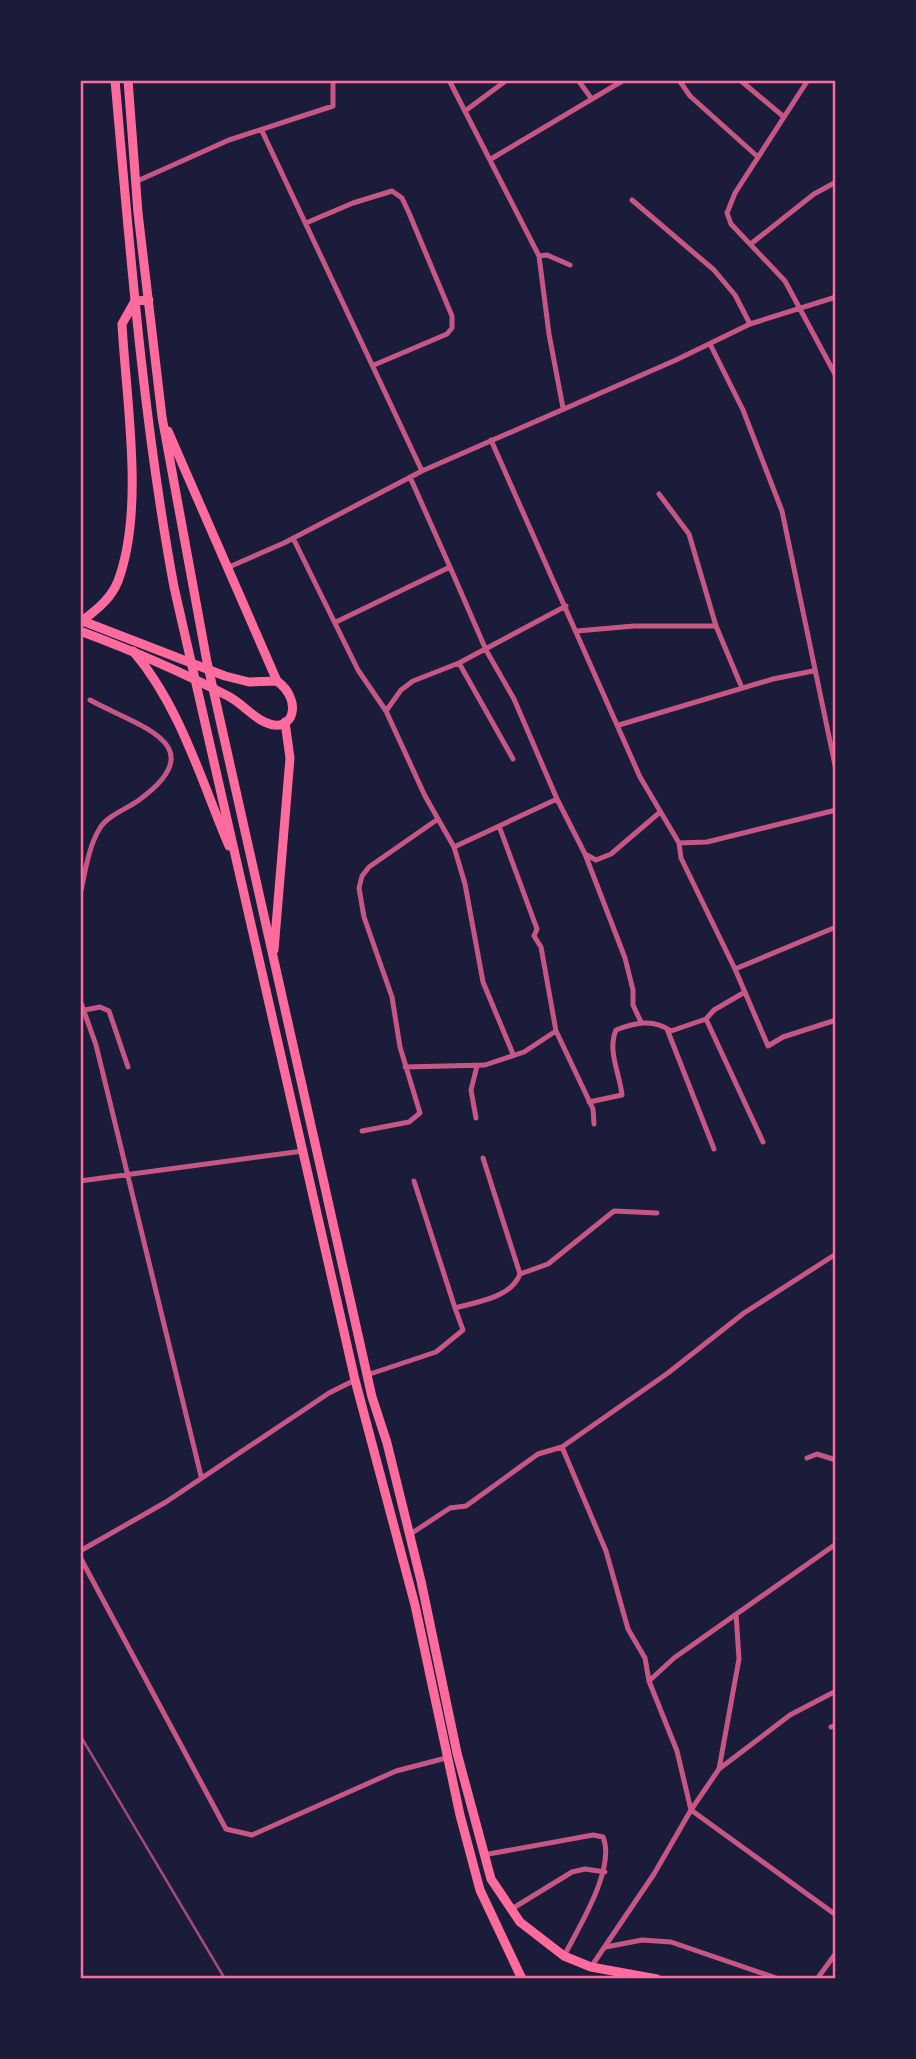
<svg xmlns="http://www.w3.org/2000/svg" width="916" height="2059" viewBox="0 0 916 2059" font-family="'Fira Sans Condensed',sans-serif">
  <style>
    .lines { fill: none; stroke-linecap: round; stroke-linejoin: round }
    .minor { stroke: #c65784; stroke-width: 5 }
    .primary { stroke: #ff6b9d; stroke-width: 9 }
    .trunk { stroke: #ff6b9d; stroke-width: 9 }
    .rail { stroke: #a44b75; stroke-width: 2.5 }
    .neatline { fill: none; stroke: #ff6b9d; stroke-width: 2.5 }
  </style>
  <rect width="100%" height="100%" fill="#1b1b3a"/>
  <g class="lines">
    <path class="minor" d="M 449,80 L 539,256 L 549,334 L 563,408
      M 578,80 L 591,98
      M 679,80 L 690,96 L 758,157
      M 740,80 L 784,117
      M 808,80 L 735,193 L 727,213 L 731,224 L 785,281 L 836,376
      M 465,111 L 507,80
      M 262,131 L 422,471
      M 491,159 L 624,80
      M 135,182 L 229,140 L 333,106 L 333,80
      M 632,200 L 714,270 L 735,295 L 750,324
      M 306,223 L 353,203 L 392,191 L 402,198 L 409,213 L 452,316 L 452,328 L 447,334 L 374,365
      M 752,243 L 814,194 L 836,182
      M 539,256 L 547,255 L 570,265
      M 710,344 L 743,410 L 782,511 L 836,770
      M 491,440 L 640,777 L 679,843 L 681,858 L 735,969 L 768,1046 L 783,1037 L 836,1020
      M 410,477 L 450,567
      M 293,538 L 358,670 L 386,711 L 425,796 L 454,847 L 465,884 L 483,982 L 513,1054
      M 229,567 L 284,543 L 422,471 L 676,360 L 750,324 L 836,297
      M 336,622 L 450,567 L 486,650 L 514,699 L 557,799 L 585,854 L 625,958 L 633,990 L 633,1005 L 641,1022
      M 716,626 L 742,688
      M 577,631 L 634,626 L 716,626 L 689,534 L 659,494
      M 459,663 L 513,759
      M 386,711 L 401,690 L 413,681 L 459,663 L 566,606
      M 619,725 L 773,679 L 813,671
      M 499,826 L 537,929 L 534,936 L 541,947 L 556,1031 L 593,1109 L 594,1124
      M 679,843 L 707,842 L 836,810
      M 454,847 L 557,799
      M 585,854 L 596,860 L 611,854 L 659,813
      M 80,895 C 85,874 88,847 100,828 C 108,815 127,809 139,800 C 216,744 137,726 90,700
      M 735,969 L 836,927
      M 80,1000 L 96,1045 L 201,1476
      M 85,1010 L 100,1007 L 109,1011 L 128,1067
      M 706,1019 L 763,1142
      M 667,1029 L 714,1149
      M 405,1067 L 485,1065 L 524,1052 L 556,1031
      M 589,1102 L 622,1095 C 620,1074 607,1051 616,1030 C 634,1023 653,1018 671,1031 L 706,1019 L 714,1010 L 745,992
      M 476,1118 L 471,1090 L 477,1066
      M 362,1131 L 409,1122 L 420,1113 L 400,1047 L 392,997 L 364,917 L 359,888 L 362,876 L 369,867 L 438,819
      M 80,1181 L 303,1151
      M 414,1181 L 455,1308
      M 520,1274 L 548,1264 L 614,1211 L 657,1213
      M 367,1375 L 436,1352 L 463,1330 L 455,1308 C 476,1302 511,1298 520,1274 L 483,1158
      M 562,1447 L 606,1551 L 628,1629 L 645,1658 L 649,1681 L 677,1751 L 691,1810 L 654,1874 L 591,1967
      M 807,1458 L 817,1454 L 836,1460
      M 409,1535 L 450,1508 L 466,1506 L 538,1454 L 562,1447 L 668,1373 L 744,1313 L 836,1254
      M 80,1551 L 166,1502 L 329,1393 L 355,1380
      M 80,1557 L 226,1829 L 252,1835 L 396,1771 L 446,1758
      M 736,1614 L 739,1659 L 719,1769 L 691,1810 L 836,1915
      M 649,1681 L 674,1658 L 836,1544
      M 831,1727 L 836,1725
      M 719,1769 L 790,1715 L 836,1691
      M 483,1855 L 593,1835 L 603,1837 C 616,1868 579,1927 564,1956
      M 510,1910 L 572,1872 L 585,1869 L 605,1872
      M 606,1947 L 642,1940 L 671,1942 L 779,1979
      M 817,1979 L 836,1953"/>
    <path class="primary" d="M 80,620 L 225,676 L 249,682 L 277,681 C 303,700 294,734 267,723 C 253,718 242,703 228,696 C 180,671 131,650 80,631"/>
    <path class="trunk" d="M 115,80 C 130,250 143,420 174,587 L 355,1380 L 415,1605 L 460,1815 L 480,1890 L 522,1979
      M 128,80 L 138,213 L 162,417 L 207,662 L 372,1397 L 387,1443 L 421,1581 L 457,1753 L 491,1879 L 520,1922 L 564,1956 L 591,1967 L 657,1979
      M 168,431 L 277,681
      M 82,621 C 96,610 111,599 118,581 C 145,509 126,400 122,324 L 135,301 L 149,300
      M 133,651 C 180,706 201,780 229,846
      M 274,950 L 290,758 L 285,722"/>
    <path class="rail" d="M 80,1735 L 225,1979"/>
  </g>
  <rect width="916" height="2059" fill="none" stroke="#1b1b3a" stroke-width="164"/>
  <rect x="82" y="82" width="752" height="1895" class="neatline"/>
</svg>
